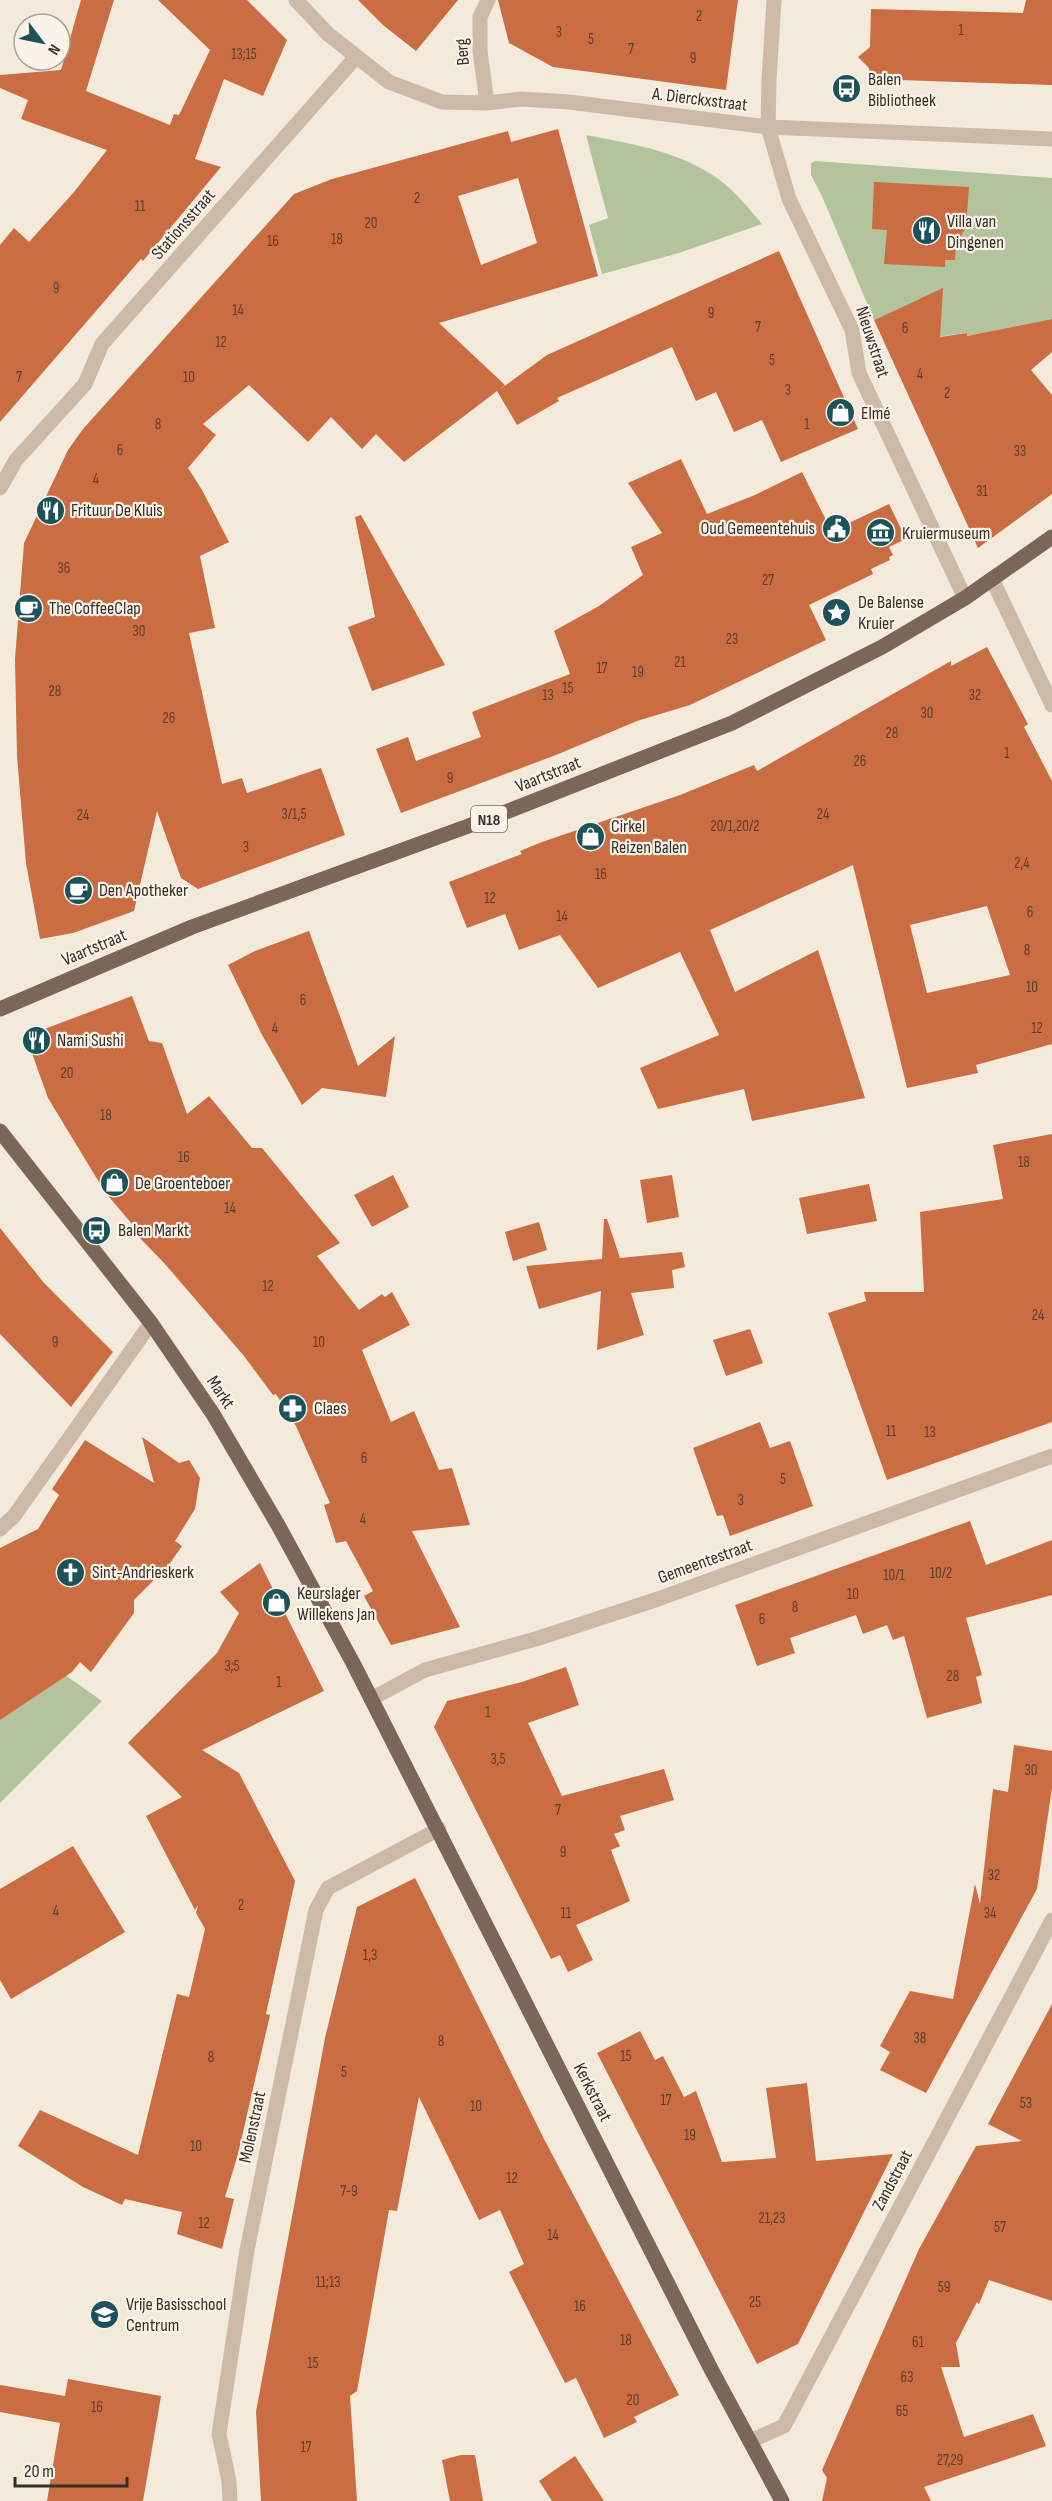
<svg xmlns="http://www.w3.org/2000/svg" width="1052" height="2501" viewBox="0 0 1052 2501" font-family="'Sofia Sans Condensed',sans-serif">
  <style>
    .green { fill: #b3c39b }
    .building { fill: #ca6d43; fill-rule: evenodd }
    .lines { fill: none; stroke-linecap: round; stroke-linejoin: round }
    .minor { stroke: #ccbaa7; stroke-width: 15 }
    .major { stroke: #7b6659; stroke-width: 15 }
    .labels { text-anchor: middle; stroke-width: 4.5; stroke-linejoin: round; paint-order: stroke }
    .number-label { font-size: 15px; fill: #5c3e2f }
    .shield { fill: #faf3e9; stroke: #726962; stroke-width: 1.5 }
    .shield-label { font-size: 16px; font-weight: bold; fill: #382e28 }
    .street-label { font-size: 18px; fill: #382e28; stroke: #faf3e9 }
    .poi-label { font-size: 18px; fill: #382e28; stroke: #faf3e9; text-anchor: start }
  </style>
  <rect width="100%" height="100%" fill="#f3eadc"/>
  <path class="green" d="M 586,135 C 634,144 689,153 727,186 C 740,197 751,211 762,224 L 679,253 L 602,274 L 589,225 L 608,218 Z
    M 815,161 L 1052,178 L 1052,319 L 967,336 L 966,333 L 936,337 L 919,299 L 874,320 L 822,196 L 811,175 L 811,163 Z
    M 48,1663 L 102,1701 L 0,1803 L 0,1705 L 21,1697 L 25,1703 L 30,1700 Z"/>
  <path class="building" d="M 81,0 L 114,0 L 86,91 L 170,125 L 174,114 L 179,115 L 210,50 L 158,0 L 247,0 L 287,40 L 263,96 L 224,79 L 195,159 L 221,167 L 143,261 L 141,259 L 0,422 L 0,245 L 14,228 L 29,242 L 74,192 L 107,150 L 21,119 L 28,100 L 0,88 L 0,75 L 61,70 Z
    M 358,0 L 458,0 L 416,51 L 383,25 Z
    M 498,0 L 738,0 L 726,90 L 553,67 L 509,43 Z
    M 1026,0 L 1052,0 L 1052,85 L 869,79 L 869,68 L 858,57 L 870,47 L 871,9 L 1023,13 Z
    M 558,129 L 598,276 L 439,323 L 505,385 L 499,390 L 547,355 L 779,251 L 858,429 L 781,462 L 762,420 L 734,432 L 716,392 L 696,401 L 672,347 L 557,398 L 559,401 L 517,425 L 497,391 L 404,462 L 376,434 L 362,449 L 331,417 L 308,442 L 249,385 L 203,424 L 216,435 L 188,468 L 202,490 L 229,542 L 200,556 L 215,628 L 189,633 L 222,784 L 242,778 L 247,793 L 321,768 L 345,835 L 198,889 L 181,878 L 157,811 L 134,911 L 73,933 L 40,939 L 26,863 L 17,756 L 15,659 L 24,543 L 68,450 L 83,429 L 294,194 L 332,179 L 508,131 L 511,142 ZM 518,178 L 537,243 L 481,265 L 458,196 Z
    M 874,182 L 969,187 L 966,227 L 956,244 L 955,260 L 945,260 L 945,267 L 884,264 L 887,230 L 872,229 Z
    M 943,288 L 940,337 L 967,333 L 967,336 L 1052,319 L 1052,352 L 1031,370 L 1052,395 L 1052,494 L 978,548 L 874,320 Z
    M 681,459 L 707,514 L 755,495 L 802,472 L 828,524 L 845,516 L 849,523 L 889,504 L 906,539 L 889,547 L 893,555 L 889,557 L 890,560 L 871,569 L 873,574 L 809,605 L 826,640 L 690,705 L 637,721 L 556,755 L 401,813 L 376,749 L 408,737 L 416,761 L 481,737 L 472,712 L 570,674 L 554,631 L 599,606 L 643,575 L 631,547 L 662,533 L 628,483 Z
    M 361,515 L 445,665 L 372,691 L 348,627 L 375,617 L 355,517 Z
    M 987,647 L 1028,724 L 1024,727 L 1052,781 L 1052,1044 L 976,1065 L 978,1073 L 907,1088 L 853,865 L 710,930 L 735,992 L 818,950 L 865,1098 L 752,1121 L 744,1089 L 658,1109 L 640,1068 L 719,1035 L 680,952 L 598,988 L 560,935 L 519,950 L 505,914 L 467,928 L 449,882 L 522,854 L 520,851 L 542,842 L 680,795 L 754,765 L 757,771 L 951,661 L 951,666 ZM 987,906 L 1010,975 L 927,993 L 910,925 Z
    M 309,931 L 358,1066 L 395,1036 L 386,1097 L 322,1088 L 302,1105 L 261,1033 L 228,965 L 255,951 Z
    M 132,996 L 149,1041 L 162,1043 L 187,1114 L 209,1096 L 252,1148 L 262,1148 L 340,1243 L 317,1256 L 359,1310 L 382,1294 L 385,1297 L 392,1292 L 410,1325 L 362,1350 L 391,1422 L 414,1411 L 439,1470 L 452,1468 L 470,1525 L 412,1531 L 460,1627 L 391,1645 L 364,1596 L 373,1591 L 346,1541 L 336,1543 L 324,1505 L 330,1503 L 296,1426 L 276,1394 L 273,1395 L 244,1356 L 165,1264 L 134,1232 L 137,1230 L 105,1192 L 48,1098 L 29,1045 L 34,1033 Z
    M 1052,1134 L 1052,1422 L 887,1480 L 828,1313 L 866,1301 L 864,1292 L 924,1292 L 920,1212 L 1003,1199 L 993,1145 Z
    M 393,1175 L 409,1207 L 372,1227 L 354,1195 Z
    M 672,1175 L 679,1217 L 647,1223 L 640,1180 Z
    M 869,1184 L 877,1221 L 807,1234 L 799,1198 Z
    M 604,1219 L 607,1219 L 620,1258 L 682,1252 L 685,1267 L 672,1270 L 674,1288 L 631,1293 L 644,1335 L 597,1350 L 601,1291 L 539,1309 L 526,1266 L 602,1259 Z
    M 539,1222 L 547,1250 L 513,1261 L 505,1232 Z
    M 0,1228 L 44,1283 L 113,1352 L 71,1407 L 0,1334 Z
    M 750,1329 L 763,1363 L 726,1376 L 713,1340 Z
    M 760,1422 L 770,1448 L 790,1441 L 813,1506 L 730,1536 L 723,1515 L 717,1516 L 693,1448 Z
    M 142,1437 L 179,1463 L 189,1460 L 200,1478 L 195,1509 L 175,1541 L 182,1546 L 168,1566 L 134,1600 L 134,1613 L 91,1672 L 80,1662 L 72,1672 L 0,1720 L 0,1548 L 38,1529 L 59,1495 L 52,1489 L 85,1440 L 154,1483 Z
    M 970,1521 L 986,1565 L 1052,1540 L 1052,1595 L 966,1618 L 982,1675 L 976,1677 L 982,1703 L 927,1718 L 904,1636 L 893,1640 L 887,1625 L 863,1634 L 856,1615 L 790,1638 L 795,1653 L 757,1666 L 735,1605 Z
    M 260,1563 L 324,1691 L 202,1750 L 239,1773 L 295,1881 L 266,2014 L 270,2015 L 238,2154 L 225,2197 L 234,2199 L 222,2249 L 177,2234 L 182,2212 L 125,2199 L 122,2205 L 83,2187 L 18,2146 L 40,2110 L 138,2155 L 177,1994 L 189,1997 L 205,1929 L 196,1913 L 198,1905 L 195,1910 L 146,1816 L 182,1797 L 128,1743 L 217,1653 L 239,1613 L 220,1592 Z
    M 566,1667 L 579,1705 L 528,1723 L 562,1796 L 664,1769 L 674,1800 L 620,1816 L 625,1830 L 614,1834 L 620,1846 L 611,1850 L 630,1901 L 576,1925 L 593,1960 L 568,1972 L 560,1955 L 551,1959 L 434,1727 L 447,1701 L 522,1682 Z
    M 1014,1745 L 1052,1751 L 1052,1788 L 1037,1889 L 926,2093 L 880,2070 L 890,2052 L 880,2046 L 910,1991 L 953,1999 L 975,1884 L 980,1904 L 993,1789 L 1008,1792 Z
    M 73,1846 L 125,1932 L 11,1999 L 0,1980 L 0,1889 Z
    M 415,1878 L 543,2137 L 679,2395 L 634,2417 L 637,2422 L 604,2438 L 576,2378 L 565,2383 L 509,2272 L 524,2264 L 500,2210 L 479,2220 L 419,2097 L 397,2211 L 389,2210 L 357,2391 L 350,2396 L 357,2501 L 261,2501 L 256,2412 L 325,2038 L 357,1907 Z
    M 1052,2004 L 1052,2301 L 989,2280 L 979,2304 L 977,2302 L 956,2343 L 960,2367 L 941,2367 L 964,2437 L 1033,2414 L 1046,2446 L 924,2487 L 931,2501 L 822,2501 L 827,2478 L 822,2470 L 837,2436 L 919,2249 L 976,2146 L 1022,2141 L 988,2124 Z
    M 640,2031 L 655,2060 L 663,2056 L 684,2097 L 696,2091 L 722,2162 L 776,2158 L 766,2088 L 807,2083 L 816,2161 L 893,2154 L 798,2344 L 757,2364 L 597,2053 Z
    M 68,2379 L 161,2396 L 143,2501 L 47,2501 L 60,2423 L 0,2412 L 0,2385 L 65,2396 Z
    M 461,2455 L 475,2455 L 483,2501 L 450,2501 L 442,2460 Z
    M 575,2456 L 604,2501 L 552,2501 L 539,2481 Z"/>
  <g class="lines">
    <path class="minor" d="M 296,0 L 328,34 L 389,82 L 442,102 L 487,103 L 521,99 L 569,102 L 768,127 L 1052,139
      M 774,0 L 769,80 L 768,127 L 789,199 L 852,330 L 859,373 L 965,598
      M 487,103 L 480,51 L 480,17 L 488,0
      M 0,488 L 16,460 L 85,384 L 102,344 L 356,57
      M 992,579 L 1052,705
      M 0,1529 L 14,1516 L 151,1323
      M 371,1699 L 425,1670 L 539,1638 L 658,1599 L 1052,1456
      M 750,2441 L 784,2426 L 1052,1920
      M 230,2501 L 229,2481 L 219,2434 L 247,2250 L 316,1910 L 328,1888 L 439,1829"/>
    <path class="major" d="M 0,1009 L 192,927 L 493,817 L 732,723 L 882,647 L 965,598 L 1052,537
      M 0,1131 L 151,1323 L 213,1414 L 278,1525 L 353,1663 L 711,2369 L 782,2501"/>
  </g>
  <defs>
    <symbol id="bus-disc" viewBox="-11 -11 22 22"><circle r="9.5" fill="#1c535b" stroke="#faf3e9"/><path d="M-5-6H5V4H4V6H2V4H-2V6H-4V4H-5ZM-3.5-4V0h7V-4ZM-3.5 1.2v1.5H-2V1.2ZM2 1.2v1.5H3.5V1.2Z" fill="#fff"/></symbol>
    <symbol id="restaurant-disc" viewBox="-11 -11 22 22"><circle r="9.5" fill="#1c535b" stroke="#faf3e9"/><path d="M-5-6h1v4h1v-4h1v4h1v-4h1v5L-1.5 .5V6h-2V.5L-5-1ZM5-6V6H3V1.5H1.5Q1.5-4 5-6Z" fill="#fff"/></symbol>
    <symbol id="shop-disc" viewBox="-11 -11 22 22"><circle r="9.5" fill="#1c535b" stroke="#faf3e9"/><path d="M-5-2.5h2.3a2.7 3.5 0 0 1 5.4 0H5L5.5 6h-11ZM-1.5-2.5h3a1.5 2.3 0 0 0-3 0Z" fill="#fff"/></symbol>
    <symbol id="civic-disc" viewBox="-11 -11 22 22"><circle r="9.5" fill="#1c535b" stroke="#faf3e9"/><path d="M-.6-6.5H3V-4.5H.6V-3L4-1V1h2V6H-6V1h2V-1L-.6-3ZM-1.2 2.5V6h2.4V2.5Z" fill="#fff"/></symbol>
    <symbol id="museum-disc" viewBox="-11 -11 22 22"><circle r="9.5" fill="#1c535b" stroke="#faf3e9"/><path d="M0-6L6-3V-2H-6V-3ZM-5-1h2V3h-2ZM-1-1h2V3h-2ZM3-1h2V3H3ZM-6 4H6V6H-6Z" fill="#fff"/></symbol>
    <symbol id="cafe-disc" viewBox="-11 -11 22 22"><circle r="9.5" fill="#1c535b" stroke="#faf3e9"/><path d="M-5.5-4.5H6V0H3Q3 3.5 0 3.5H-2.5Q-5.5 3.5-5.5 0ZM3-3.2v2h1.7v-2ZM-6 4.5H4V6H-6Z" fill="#fff"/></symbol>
    <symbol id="sight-disc" viewBox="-11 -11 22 22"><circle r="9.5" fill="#1c535b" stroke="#faf3e9"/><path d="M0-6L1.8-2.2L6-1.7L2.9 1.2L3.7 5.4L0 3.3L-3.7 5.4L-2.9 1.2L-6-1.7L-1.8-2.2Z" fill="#fff"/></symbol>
    <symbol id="pharmacy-disc" viewBox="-11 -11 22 22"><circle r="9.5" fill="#1c535b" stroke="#faf3e9"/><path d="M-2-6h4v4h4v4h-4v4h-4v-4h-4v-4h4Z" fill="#fff"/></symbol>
    <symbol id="church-disc" viewBox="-11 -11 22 22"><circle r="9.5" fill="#1c535b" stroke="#faf3e9"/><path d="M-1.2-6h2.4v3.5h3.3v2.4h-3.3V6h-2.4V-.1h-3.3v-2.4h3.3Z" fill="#fff"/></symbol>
    <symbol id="school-disc" viewBox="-11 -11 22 22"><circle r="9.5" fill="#1c535b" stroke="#faf3e9"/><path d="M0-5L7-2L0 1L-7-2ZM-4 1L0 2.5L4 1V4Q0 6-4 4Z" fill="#fff"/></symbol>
  </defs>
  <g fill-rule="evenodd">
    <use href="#bus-disc" x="830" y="72" width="33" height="33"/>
    <use href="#restaurant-disc" x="910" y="214" width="33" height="33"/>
    <use href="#shop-disc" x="824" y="396" width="33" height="33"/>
    <use href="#restaurant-disc" x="34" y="494" width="33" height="33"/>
    <use href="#civic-disc" x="820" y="512" width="33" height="33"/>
    <use href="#museum-disc" x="864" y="516" width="33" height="33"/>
    <use href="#cafe-disc" x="12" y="592" width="33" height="33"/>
    <use href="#sight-disc" x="820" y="596" width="33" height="33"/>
    <use href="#shop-disc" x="574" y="820" width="33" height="33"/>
    <use href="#cafe-disc" x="62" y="874" width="33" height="33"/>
    <use href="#restaurant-disc" x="20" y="1024" width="33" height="33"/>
    <use href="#shop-disc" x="98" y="1166" width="33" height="33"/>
    <use href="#bus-disc" x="80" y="1214" width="33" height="33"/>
    <use href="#pharmacy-disc" x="276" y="1392" width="33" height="33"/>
    <use href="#church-disc" x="54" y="1556" width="33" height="33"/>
    <use href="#shop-disc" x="260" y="1586" width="33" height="33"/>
    <use href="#school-disc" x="88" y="2298" width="33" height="33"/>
  </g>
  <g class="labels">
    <g class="number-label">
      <text x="699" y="21">2</text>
      <text x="961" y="35">1</text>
      <text x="559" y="37">3</text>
      <text x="591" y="44">5</text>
      <text x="631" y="54">7</text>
      <text x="244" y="59">13;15</text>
      <text x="693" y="63">9</text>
      <text x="417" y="203">2</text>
      <text x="140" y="211">11</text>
      <text x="371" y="228">20</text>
      <text x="337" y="244">18</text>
      <text x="273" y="246">16</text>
      <text x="56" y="293">9</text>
      <text x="238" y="315">14</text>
      <text x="711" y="318">9</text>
      <text x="758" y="332">7</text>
      <text x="905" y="333">6</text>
      <text x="221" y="347">12</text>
      <text x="772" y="365">5</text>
      <text x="920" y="379">4</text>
      <text x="19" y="382">7</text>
      <text x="189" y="382">10</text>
      <text x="788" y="395">3</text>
      <text x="947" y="398">2</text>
      <text x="158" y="429">8</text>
      <text x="807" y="429">1</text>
      <text x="120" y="455">6</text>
      <text x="1020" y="456">33</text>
      <text x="96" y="484">4</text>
      <text x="982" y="496">31</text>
      <text x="64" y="573">36</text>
      <text x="768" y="585">27</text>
      <text x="139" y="636">30</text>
      <text x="732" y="644">23</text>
      <text x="680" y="667">21</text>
      <text x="602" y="673">17</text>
      <text x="638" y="677">19</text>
      <text x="568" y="693">15</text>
      <text x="55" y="696">28</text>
      <text x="548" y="700">13</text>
      <text x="975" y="700">32</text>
      <text x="927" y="718">30</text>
      <text x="169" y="723">26</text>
      <text x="892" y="738">28</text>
      <text x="1007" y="758">1</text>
      <text x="860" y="766">26</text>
      <text x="450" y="783">9</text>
      <text x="294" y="819">3/1,5</text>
      <text x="823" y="819">24</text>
      <text x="83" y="820">24</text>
      <text x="735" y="831">20/1,20/2</text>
      <text x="246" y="852">3</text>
      <text x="1022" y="868">2,4</text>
      <text x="601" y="879">16</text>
      <text x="490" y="903">12</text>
      <text x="1030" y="917">6</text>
      <text x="562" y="921">14</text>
      <text x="1027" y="955">8</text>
      <text x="1032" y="992">10</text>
      <text x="303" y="1005">6</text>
      <text x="275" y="1033">4</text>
      <text x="1037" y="1033">12</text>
      <text x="67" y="1078">20</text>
      <text x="106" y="1120">18</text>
      <text x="184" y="1162">16</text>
      <text x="1024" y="1167">18</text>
      <text x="230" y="1213">14</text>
      <text x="268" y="1291">12</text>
      <text x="1038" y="1320">24</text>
      <text x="55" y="1347">9</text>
      <text x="319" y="1347">10</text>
      <text x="891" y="1436">11</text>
      <text x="930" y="1437">13</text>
      <text x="364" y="1463">6</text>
      <text x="783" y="1484">5</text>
      <text x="741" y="1505">3</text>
      <text x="363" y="1524">4</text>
      <text x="941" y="1578">10/2</text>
      <text x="894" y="1580">10/1</text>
      <text x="853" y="1599">10</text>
      <text x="795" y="1612">8</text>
      <text x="762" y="1624">6</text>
      <text x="232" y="1671">3;5</text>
      <text x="953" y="1681">28</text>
      <text x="279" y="1687">1</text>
      <text x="488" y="1717">1</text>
      <text x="498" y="1764">3,5</text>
      <text x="1031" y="1775">30</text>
      <text x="558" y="1815">7</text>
      <text x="563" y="1857">9</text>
      <text x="994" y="1880">32</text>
      <text x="241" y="1910">2</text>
      <text x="56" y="1916">4</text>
      <text x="566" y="1918">11</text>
      <text x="990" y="1918">34</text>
      <text x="370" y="1960">1,3</text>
      <text x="920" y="2043">38</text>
      <text x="441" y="2046">8</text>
      <text x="626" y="2061">15</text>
      <text x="211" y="2062">8</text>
      <text x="344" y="2077">5</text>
      <text x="666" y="2105">17</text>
      <text x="1026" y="2108">53</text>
      <text x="476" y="2111">10</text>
      <text x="690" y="2140">19</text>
      <text x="196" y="2151">10</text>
      <text x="512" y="2183">12</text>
      <text x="349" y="2196">7-9</text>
      <text x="772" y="2223">21,23</text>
      <text x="204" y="2228">12</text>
      <text x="1000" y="2232">57</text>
      <text x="553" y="2240">14</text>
      <text x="328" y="2287">11;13</text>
      <text x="944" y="2292">59</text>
      <text x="755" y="2307">25</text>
      <text x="580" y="2311">16</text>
      <text x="626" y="2345">18</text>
      <text x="918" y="2347">61</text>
      <text x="313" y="2368">15</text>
      <text x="907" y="2382">63</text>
      <text x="633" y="2405">20</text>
      <text x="97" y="2412">16</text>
      <text x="902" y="2416">65</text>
      <text x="306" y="2452">17</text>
      <text x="950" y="2465">27,29</text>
    </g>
    <rect class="shield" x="471" y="806" width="36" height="26" rx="4.5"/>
    <g class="shield-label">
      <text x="489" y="825">N18</text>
    </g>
    <g class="street-label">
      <text transform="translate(462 52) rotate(-94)" y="6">Berg</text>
      <text transform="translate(700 99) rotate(7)" y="6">A. Dierckxstraat</text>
      <text transform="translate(183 224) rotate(-49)" y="6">Stationsstraat</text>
      <text transform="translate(873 342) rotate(72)" y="6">Nieuwstraat</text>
      <text transform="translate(548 774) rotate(-22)" y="6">Vaartstraat</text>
      <text transform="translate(94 947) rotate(-23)" y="6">Vaartstraat</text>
      <text transform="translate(221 1392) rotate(56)" y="6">Markt</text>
      <text transform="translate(705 1561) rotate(-20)" y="6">Gemeentestraat</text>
      <text transform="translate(593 2092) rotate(63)" y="6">Kerkstraat</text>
      <text transform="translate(252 2127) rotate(-78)" y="6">Molenstraat</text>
      <text transform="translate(892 2180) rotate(-62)" y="6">Zandstraat</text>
    </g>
    <g class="poi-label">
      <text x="868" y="85">Balen<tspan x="868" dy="21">Bibliotheek</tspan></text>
      <text x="947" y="227">Villa van<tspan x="947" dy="21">Dingenen</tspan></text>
      <text x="861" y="419">Elmé</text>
      <text x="71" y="516">Frituur De Kluis</text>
      <text x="815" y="534" text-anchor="end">Oud Gemeentehuis</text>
      <text x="902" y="539">Kruiermuseum</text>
      <text x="858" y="608">De Balense<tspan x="858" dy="21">Kruier</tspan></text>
      <text x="49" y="614">The CoffeeClap</text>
      <text x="611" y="832">Cirkel<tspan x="611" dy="21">Reizen Balen</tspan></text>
      <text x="99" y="896">Den Apotheker</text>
      <text x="57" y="1046">Nami Sushi</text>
      <text x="135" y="1189">De Groenteboer</text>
      <text x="118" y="1236">Balen Markt</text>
      <text x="314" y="1414">Claes</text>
      <text x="92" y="1578">Sint-Andrieskerk</text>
      <text x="297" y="1599">Keurslager<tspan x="297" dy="21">Willekens Jan</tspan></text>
      <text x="126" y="2310">Vrije Basisschool<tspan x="126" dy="21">Centrum</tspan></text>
    </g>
  </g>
  <g transform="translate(42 42) rotate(122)"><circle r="28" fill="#faf3e9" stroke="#aca49c" stroke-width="1.5"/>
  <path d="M0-4.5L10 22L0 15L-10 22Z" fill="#1c535b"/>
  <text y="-9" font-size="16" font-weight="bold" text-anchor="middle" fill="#382e28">N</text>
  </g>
  <path d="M15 2477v9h112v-9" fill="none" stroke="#382e28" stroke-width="3"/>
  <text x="24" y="2477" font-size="18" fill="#382e28" stroke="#faf3e9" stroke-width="4.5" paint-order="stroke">20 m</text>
</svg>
